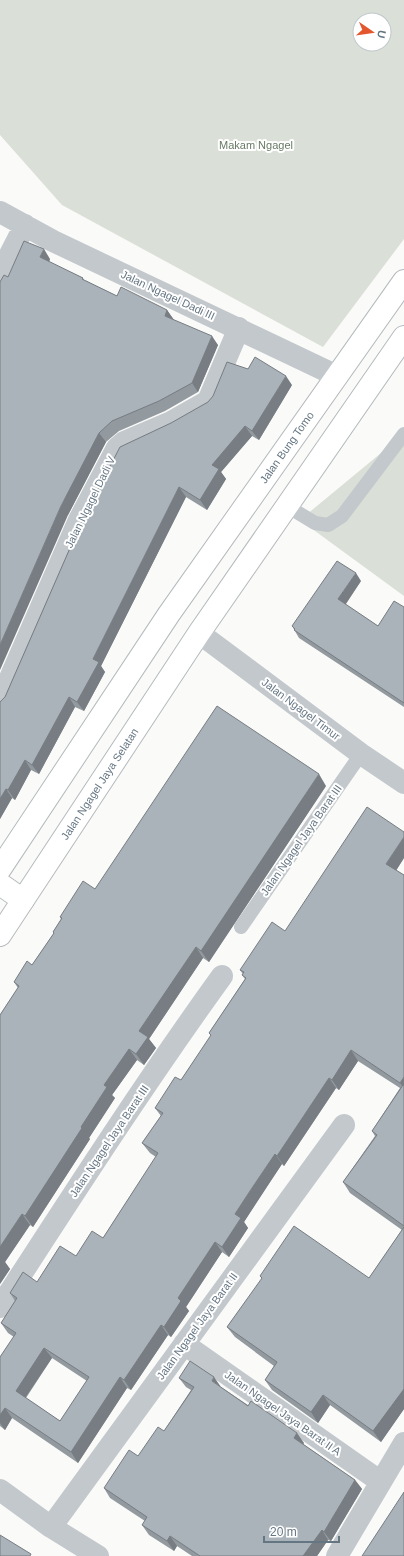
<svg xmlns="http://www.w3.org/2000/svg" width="404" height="1556" viewBox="0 0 404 1556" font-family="Arial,sans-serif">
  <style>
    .green { fill: #dadfd7; fill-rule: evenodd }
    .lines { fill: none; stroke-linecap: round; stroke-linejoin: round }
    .primary-casing { stroke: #b5babe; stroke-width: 24 }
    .service { stroke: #c3c8cc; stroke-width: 14 }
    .minor { stroke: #c3c8cc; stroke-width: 22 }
    .tertiary { stroke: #c3c8cc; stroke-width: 22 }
    .primary { stroke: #fff; stroke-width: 22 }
    .wall { fill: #929a9f; fill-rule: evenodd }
    .shaded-wall { fill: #777d82 }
    .building { fill: #aab3b9; stroke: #777d82; fill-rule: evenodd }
    .labels { text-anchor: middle; stroke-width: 4; stroke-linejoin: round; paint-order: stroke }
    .park-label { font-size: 11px; fill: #687a64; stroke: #fff }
    .street-label { font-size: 11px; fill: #657683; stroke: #fff }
  </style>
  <rect width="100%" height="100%" fill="#fafaf8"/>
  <path class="green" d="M 0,0 L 404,0 L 404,239 L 323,347 L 62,205 L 0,135 ZM 360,20 L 384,20 L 384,44 L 360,44 Z
    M 404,434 L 404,596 L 300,520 Z"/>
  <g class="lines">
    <defs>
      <g id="primary">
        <path id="s1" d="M 0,869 L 169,614 L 404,281"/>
        <path d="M 0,884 L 23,900"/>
        <path id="s2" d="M 0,935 L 199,633 L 404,337"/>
      </g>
    </defs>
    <use href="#primary" class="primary-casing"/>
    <path class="service" d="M 287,506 L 315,523 L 328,525 L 342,516 L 404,434
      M 241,927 L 361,754"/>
    <path class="minor" d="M 0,212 L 53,241 L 337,376
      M 0,274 L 25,225
      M 0,701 L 79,520 L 117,448 L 124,442 L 171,422 L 208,401 L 239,328
      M 0,1307 C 72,1196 144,1084 222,976
      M 184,1344 L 381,1482
      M 0,1490 L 51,1527 L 98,1556
      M 51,1527 L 344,1125
      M 337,1556 L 404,1443"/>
    <path class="tertiary" d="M 199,633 L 361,754 L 404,783"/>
    <use href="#primary" class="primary"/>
  </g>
  <path class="wall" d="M 50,259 L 49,262 L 83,278 L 84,280 L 117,296 L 167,310 L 174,320 L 218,345 L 198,392 L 165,411 L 119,431 L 106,442 L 68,515 L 8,277 Z
    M 292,385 L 259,440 L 252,436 L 221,472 L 226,479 L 207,510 L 186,497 L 101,666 L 105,672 L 84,711 L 75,707 L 39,774 L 31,770 L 15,800 L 12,798 L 0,819 L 0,702 L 5,697 L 84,516 Z
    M 361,581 L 345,604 L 378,626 L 404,607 L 404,707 L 299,638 L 292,626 Z
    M 326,786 L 209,962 L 203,958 L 149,1039 L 156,1048 L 144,1065 L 137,1060 L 112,1095 L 115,1098 L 89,1138 L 90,1139 L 33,1227 L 30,1225 L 5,1262 L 10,1269 L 0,1284 L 0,1015 L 18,988 L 14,982 L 32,965 L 54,933 L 53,932 L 61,919 L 60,917 L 95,889 Z
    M 404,858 L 396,870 L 404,875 L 404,1409 L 381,1442 L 330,1405 L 318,1423 L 272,1390 L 265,1380 L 274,1366 L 235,1337 L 227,1327 L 262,1279 L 260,1276 L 369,1278 L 402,1230 L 350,1193 L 343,1182 L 375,1136 L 372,1131 L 400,1088 L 358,1061 L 339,1090 L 336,1088 L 284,1166 L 282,1164 L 259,1198 L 244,1222 L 248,1228 L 229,1257 L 222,1252 L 186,1307 L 189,1311 L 171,1337 L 168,1335 L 131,1390 L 127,1388 L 78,1463 L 12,1418 L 5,1430 L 0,1426 L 0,1357 L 14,1337 L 8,1333 L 1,1323 L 15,1301 L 10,1293 L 37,1282 L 103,1238 L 156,1157 L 150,1153 L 142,1143 L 161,1116 L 155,1108 L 181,1080 L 211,1036 L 209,1033 L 245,979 L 242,975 L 243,974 L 240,970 L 285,931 ZM 52,1358 L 87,1381 L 60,1421 L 26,1398 Z
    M 179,1378 L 221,1387 L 304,1443 L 303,1444 L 355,1480 L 362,1489 L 331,1541 L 328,1540 L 317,1556 L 192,1556 L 177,1546 L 174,1551 L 149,1535 L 142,1525 L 145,1521 L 110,1498 L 104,1488 L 138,1456 L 164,1431 L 191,1390 L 186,1387 Z"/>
  <path class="shaded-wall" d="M 44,249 L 50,259 L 47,267 L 40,257 Z
    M 167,310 L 174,320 L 165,316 Z
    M 212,336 L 218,345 L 198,392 L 192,383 Z
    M 286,376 L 292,385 L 259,440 L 252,431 Z
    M 245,426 L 252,436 L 221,472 L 226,479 L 207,510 L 200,500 L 212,465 Z
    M 99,433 L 106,442 L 68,515 L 0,670 L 0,645 L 61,506 Z
    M 179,487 L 186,497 L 101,666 L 105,672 L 84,711 L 77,702 L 93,659 Z
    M 356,573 L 361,581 L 344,607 L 338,599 Z
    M 69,697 L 75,707 L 39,774 L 32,765 Z
    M 25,760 L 31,770 L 15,800 L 8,790 Z
    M 319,774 L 326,786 L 209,962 L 201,951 Z
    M 6,789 L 12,798 L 0,819 L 0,799 Z
    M 404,837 L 404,858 L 394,874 L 386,864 Z
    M 196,947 L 203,958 L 149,1039 L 156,1048 L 144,1065 L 136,1054 L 139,1031 Z
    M 129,1049 L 137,1060 L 112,1095 L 115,1098 L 89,1138 L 90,1139 L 33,1227 L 25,1216 L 104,1085 Z
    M 351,1050 L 358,1061 L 339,1090 L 332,1080 Z
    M 404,1077 L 404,1088 L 400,1083 Z
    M 329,1078 L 336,1088 L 284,1166 L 277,1156 Z
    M 275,1154 L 282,1164 L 244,1222 L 248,1228 L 229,1257 L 222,1247 L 235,1214 Z
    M 22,1214 L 30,1225 L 5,1262 L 10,1269 L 0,1284 L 0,1247 Z
    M 215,1242 L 222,1252 L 186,1307 L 189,1311 L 171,1337 L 164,1327 L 178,1298 Z
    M 161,1325 L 168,1335 L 131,1390 L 124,1380 Z
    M 44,1348 L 52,1358 L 23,1401 L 16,1391 Z
    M 120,1377 L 127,1388 L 78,1463 L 71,1452 Z
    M 214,1377 L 221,1387 L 212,1381 Z
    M 404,1389 L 404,1409 L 381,1442 L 373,1431 Z
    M 323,1395 L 330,1405 L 318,1423 L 311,1412 Z
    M 5,1408 L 12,1418 L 5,1430 L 0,1423 L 0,1415 Z
    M 297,1433 L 304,1443 L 301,1447 L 294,1438 Z
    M 355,1480 L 362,1489 L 331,1541 L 324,1532 Z
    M 322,1530 L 328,1540 L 317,1556 L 303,1556 Z
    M 170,1536 L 177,1546 L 174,1551 L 167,1541 Z"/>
  <path class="building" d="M 24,241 L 44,249 L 40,257 L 83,278 L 82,279 L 117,296 L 121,287 L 167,310 L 165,316 L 212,336 L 192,383 L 159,401 L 112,421 L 99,433 L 61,506 L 0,645 L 0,282 L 4,275 L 8,277 Z
    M 255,357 L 286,376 L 252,431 L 245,426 L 212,465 L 219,469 L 200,500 L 179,487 L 93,659 L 99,662 L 77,702 L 69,697 L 32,765 L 25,760 L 8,790 L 6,789 L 0,799 L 0,702 L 5,697 L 84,516 L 120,447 L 171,423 L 208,402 L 213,396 L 227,362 L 248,369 Z
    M 337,561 L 356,573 L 338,599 L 378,626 L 394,601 L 404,607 L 404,703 L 294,630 L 295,629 L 292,626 Z
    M 217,706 L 319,774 L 201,951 L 196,947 L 139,1031 L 148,1037 L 136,1054 L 129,1049 L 104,1085 L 107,1087 L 81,1127 L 82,1128 L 25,1216 L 22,1214 L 0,1247 L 0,1015 L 19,986 L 14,982 L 27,961 L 32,965 L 54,933 L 53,932 L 62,918 L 60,917 L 83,881 L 95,889 Z
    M 367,807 L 404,832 L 404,837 L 386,864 L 404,875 L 404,1077 L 400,1083 L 351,1050 L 332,1080 L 329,1078 L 277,1156 L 275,1154 L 252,1188 L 235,1214 L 241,1218 L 222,1247 L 215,1242 L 178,1298 L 181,1301 L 164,1327 L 161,1325 L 124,1380 L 120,1377 L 71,1452 L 5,1408 L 0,1415 L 0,1357 L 16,1333 L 1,1323 L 17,1298 L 10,1293 L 23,1272 L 37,1282 L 60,1246 L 76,1256 L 92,1231 L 103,1238 L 158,1153 L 142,1143 L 163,1113 L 155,1108 L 175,1077 L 181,1080 L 211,1035 L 209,1033 L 246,978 L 242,975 L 244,972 L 240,970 L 272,922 L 285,931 ZM 44,1348 L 89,1377 L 60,1421 L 16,1391 Z
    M 403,1085 L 404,1086 L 404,1226 L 343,1182 L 377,1135 L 372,1131 Z
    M 294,1226 L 369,1278 L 404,1227 L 404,1389 L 373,1431 L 323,1395 L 311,1412 L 265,1380 L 277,1362 L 227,1327 L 262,1278 L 260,1276 Z
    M 190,1361 L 214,1377 L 212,1381 L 248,1406 L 251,1401 L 297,1433 L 294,1438 L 355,1480 L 324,1532 L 322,1530 L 303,1556 L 200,1556 L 170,1536 L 167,1541 L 142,1525 L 147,1517 L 104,1488 L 129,1450 L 138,1456 L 158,1427 L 164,1431 L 194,1387 L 179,1378 Z
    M 404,1492 L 404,1556 L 362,1556 Z
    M 0,1535 L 31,1554 L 30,1556 L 0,1556 Z"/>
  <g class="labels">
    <g class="park-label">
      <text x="256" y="149">Makam Ngagel</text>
    </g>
    <g class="street-label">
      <text transform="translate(168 295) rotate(25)" y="4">Jalan Ngagel Dadi III</text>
      <text dy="4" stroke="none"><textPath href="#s1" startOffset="510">Jalan Bung Tomo</textPath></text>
      <text transform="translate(90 502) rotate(-64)" y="4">Jalan Ngagel Dadi V</text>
      <text transform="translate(301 709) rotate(37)" y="4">Jalan Ngagel Timur</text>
      <text dy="4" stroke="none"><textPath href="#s2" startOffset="181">Jalan Ngagel Jaya Selatan</textPath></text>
      <text transform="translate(301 840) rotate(-55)" y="4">Jalan Ngagel Jaya Barat III</text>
      <text transform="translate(109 1141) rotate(-56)" y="4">Jalan Ngagel Jaya Barat III</text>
      <text transform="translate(197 1326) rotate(-54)" y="4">Jalan Ngagel Jaya Barat II</text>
      <text transform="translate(283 1413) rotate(35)" y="4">Jalan Ngagel Jaya Barat II A</text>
    </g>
  </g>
  <g transform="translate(372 32) rotate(103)"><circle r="19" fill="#ffffff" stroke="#c1c8cd"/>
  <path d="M0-3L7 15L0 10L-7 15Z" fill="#e4572e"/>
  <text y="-6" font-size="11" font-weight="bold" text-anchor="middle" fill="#657683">U</text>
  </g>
  <path d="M264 1536v6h75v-6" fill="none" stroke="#657683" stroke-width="2"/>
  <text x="270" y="1536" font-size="12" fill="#657683" stroke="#ffffff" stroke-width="3" paint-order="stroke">20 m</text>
</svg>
